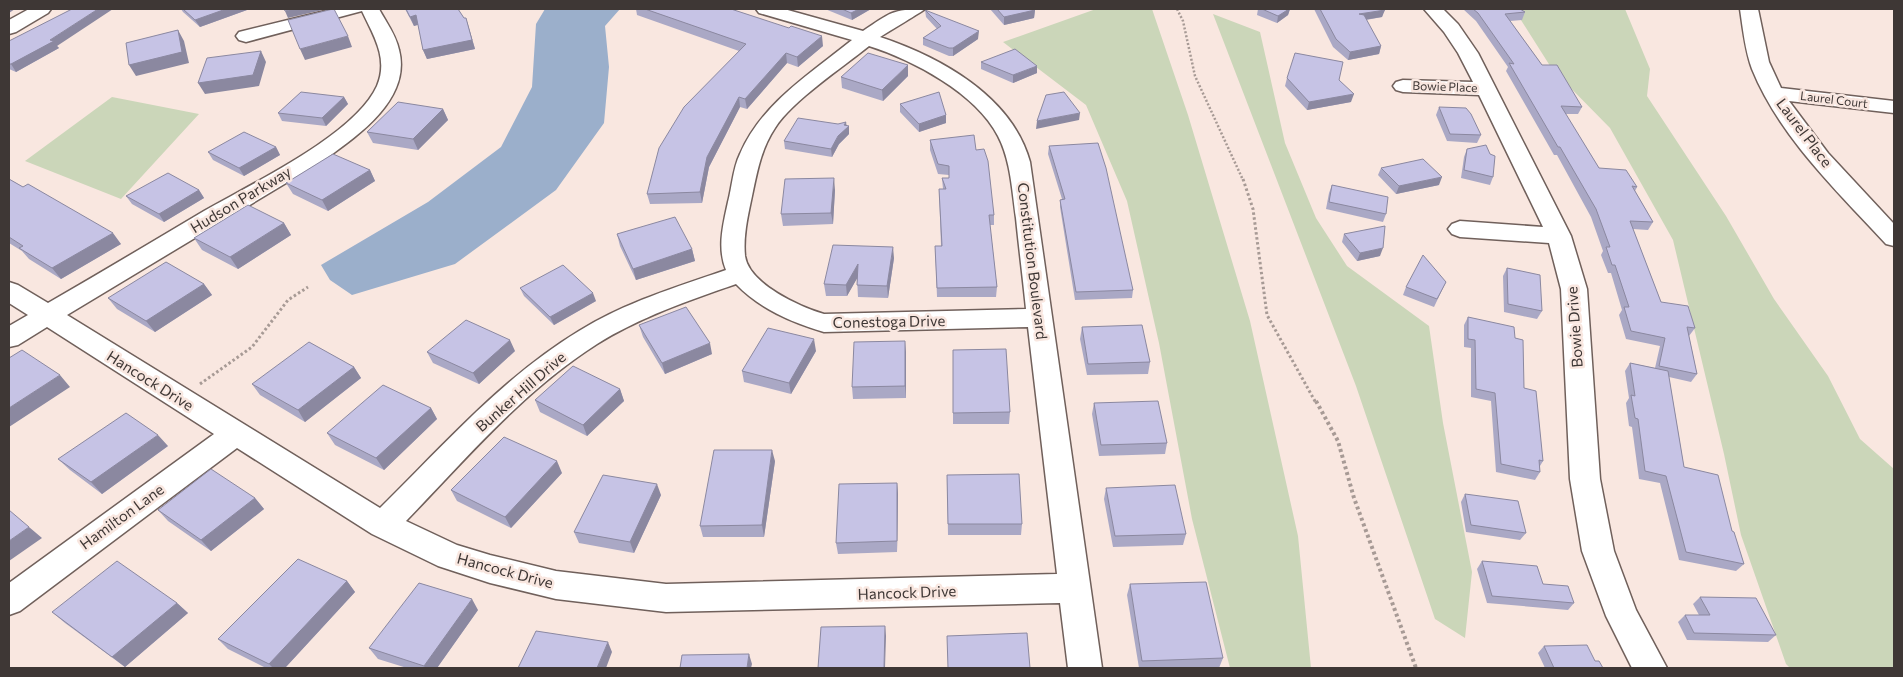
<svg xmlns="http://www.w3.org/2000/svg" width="1903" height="677" viewBox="0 0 1903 677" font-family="Commissioner,sans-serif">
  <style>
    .green { fill: #cbd6b9 }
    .water { fill: #9bafcb }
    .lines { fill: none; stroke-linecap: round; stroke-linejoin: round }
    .minor-casing { stroke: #70605b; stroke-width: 3 }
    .path-far2 { stroke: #a79a95; stroke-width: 2.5; stroke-dasharray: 2 2; stroke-linecap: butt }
    .path-far1 { stroke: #a79a95; stroke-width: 3; stroke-dasharray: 2.5 2.5; stroke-linecap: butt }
    .path { stroke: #a79a95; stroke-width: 4; stroke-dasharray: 3 3; stroke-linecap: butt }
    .minor { fill: #fff; fill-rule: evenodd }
    .wall { fill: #aaa8c5 }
    .shaded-wall { fill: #8b88a0 }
    .building { fill: #c6c3e5; stroke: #8b88a0 }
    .labels { text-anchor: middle; stroke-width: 5; stroke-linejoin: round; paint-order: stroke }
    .far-street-label { font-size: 12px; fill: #3e3735; stroke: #f9e7e0 }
    .street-label { font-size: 15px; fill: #3e3735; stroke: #f9e7e0 }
  </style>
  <rect width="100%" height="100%" fill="#f9e7e0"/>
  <path class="green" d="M 1096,9 L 1152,9 L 1188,115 L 1250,321 L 1298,536 L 1311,668 L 1230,668 L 1192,519 L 1159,343 L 1127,201 L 1086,105 L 1003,42 Z
    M 1514,9 L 1625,9 L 1650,69 L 1647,96 L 1726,216 L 1774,299 L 1828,376 L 1860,439 L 1894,469 L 1894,668 L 1790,668 L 1786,664 L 1741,535 L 1724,454 L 1673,240 L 1610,128 L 1552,69 Z
    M 1213,14 L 1260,32 L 1285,143 L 1316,218 L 1347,266 L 1429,326 L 1443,423 L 1472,572 L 1465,638 L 1435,619 L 1356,386 Z
    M 112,97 L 199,114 L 121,199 L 25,161 Z"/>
  <path class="water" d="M 545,9 L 620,9 L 605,26 L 609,67 L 604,123 L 556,190 L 455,264 L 352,295 L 330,280 L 321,265 L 428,202 L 501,147 L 532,87 L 536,24 Z"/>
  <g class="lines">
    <defs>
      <path id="minor" d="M 29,9 L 51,9 L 48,13 L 16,32 L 9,34 L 9,20 Z
        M 333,9 L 379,9 C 386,22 396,35 399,50 C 412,100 356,137 321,162 L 67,315 L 380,508 C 443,446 503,377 579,331 C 624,303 676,287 726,270 C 717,248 723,225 728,202 C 732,187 733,168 740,154 C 762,103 810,74 852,40 L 759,13 L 756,9 L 784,9 L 863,31 C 890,13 892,9 925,9 C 923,11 888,32 880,37 C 940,57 1012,96 1030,162 L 1102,668 L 1068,668 L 1060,603 L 666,612 L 556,599 L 490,583 L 438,566 L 372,534 L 237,448 L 20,611 L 9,615 L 9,583 L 214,434 L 47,327 L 18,345 L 9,347 L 9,326 L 28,315 L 9,303 L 9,282 L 18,285 L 48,303 C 100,273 152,242 204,211 C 251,184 355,135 377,86 C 389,58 373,35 362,11 L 246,42 L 239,40 L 236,36 L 239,32 ZM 869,46 C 913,60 976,93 998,136 C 1011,161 1012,191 1016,218 C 1019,248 1023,279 1026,309 L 824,314 C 800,307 749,284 745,256 C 743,236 748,215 752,196 C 757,172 761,149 775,128 C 792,101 843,67 869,46 ZM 736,284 C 760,309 791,322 824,332 L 1028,327 L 1057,574 L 666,584 L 556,571 L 490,555 L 457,545 L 406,521 C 466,459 523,391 597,344 C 640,317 688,301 736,284 Z
        M 1424,9 L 1443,9 L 1458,24 L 1478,53 L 1571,236 L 1587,289 L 1600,479 L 1614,551 L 1636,610 L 1667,668 L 1632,668 L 1606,616 L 1582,551 L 1570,479 L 1561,289 L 1549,243 L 1460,237 L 1452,234 L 1448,229 L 1452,224 L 1460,221 L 1543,227 L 1479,95 L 1403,92 L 1396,90 L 1393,86 L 1396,82 L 1403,80 L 1473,82 L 1458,53 L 1444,32 Z
        M 1740,9 L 1758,9 L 1769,62 L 1781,88 L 1894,101 L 1894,113 L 1789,101 L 1828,153 L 1894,224 L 1894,246 L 1886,244 C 1837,191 1779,136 1752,69 C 1745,50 1743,29 1740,9 Z"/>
    </defs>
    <use href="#minor" class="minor-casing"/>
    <path class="path-far2" d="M 1177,9 L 1183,21 L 1195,76 L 1243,180"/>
    <path class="path-far1" d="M 1243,179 L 1253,209 L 1267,315 L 1316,403
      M 200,384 L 252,347 L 288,300 L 308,287"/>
    <path class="path" d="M 1316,401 L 1338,441 L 1354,498 L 1416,668"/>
    <use href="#minor" class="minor"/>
  </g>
  <path class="wall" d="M 181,9 L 246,9 L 247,10 L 200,27 L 183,12 Z
    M 405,9 L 458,9 L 464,18 L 466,18 L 475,49 L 427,59 L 423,50 L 418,25 L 414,26 Z
    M 636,9 L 731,9 L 823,46 L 798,67 L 787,63 L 747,109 L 740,107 L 709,167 L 702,203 L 650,204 L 647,194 L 739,51 L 637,15 Z
    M 825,9 L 871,9 L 852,20 Z
    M 990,9 L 1033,9 L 1035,10 L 1034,18 L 1004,25 Z
    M 1258,9 L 1290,9 L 1288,15 L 1277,23 L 1257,15 Z
    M 1314,9 L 1384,9 L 1382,17 L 1366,20 L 1381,46 L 1379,54 L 1348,60 L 1333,47 Z
    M 1463,9 L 1520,9 L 1525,12 L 1522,20 L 1510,21 L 1542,65 L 1582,107 L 1578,114 L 1565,114 L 1599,168 L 1637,187 L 1635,191 L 1653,222 L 1648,230 L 1633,229 L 1661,302 L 1695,328 L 1689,336 L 1697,374 L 1691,382 L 1669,377 L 1684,467 L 1732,531 L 1744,564 L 1736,571 L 1679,560 L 1660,483 L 1639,479 L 1632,427 L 1629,426 L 1626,403 L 1629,398 L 1625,371 L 1630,363 L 1655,368 L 1660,346 L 1626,339 L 1619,315 L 1622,310 L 1611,273 L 1608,273 L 1601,255 L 1603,251 L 1591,217 L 1557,155 L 1554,155 L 1506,71 L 1508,67 L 1476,21 Z
    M 925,10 L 978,39 L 953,56 L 949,56 L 923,45 L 923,38 L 937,29 L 926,17 Z
    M 9,41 L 57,46 L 59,48 L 16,72 L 9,69 Z
    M 981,62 L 1037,73 L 1013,83 L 981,69 Z
    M 908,76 L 883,101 L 842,88 L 841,77 Z
    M 1287,78 L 1339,80 L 1351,102 L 1307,110 L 1285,86 Z
    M 344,97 L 348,104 L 326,126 L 282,121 L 278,113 Z
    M 900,104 L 946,115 L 946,123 L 919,132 L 900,112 Z
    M 1439,107 L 1481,135 L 1477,143 L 1447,141 L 1436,115 Z
    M 443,109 L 448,120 L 418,150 L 373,143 L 367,132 Z
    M 847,126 L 849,126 L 849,134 L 839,144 L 832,157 L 785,149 L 784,141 Z
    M 930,140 L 976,150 L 994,215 L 994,225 L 990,225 L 997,287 L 996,297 L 937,297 L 935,246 L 941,246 L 939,189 L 943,189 L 942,178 L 949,178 L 949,175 L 938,174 L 930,150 Z
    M 1049,146 L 1133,290 L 1132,298 L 1075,300 L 1060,207 L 1060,200 L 1062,199 L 1048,154 Z
    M 276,147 L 280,155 L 244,176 L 213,160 L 208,152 Z
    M 1467,149 L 1493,177 L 1490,185 L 1461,178 L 1464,157 Z
    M 1381,168 L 1439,185 L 1396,194 L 1378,175 Z
    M 370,170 L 375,181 L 328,211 L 293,194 L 286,183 Z
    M 9,179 L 121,244 L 61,279 L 29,259 L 22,251 L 9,243 Z
    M 1332,185 L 1386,214 L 1383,222 L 1326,209 L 1329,193 Z
    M 199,190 L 204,198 L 164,222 L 132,204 L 126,196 Z
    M 835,190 L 833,224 L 783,226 L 781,214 Z
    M 284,223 L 291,235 L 238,269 L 202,250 L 194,238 Z
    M 617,234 L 692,249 L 695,261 L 636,280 L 620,246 Z
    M 1344,234 L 1380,256 L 1357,261 L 1342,242 Z
    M 894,258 L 888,298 L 858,297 L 857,278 L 847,296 L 826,296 L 824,284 Z
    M 1507,268 L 1542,311 L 1537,319 L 1504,312 L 1503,276 Z
    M 1446,282 L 1434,307 L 1403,295 L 1406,287 Z
    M 204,284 L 212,295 L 155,332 L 117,309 L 108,298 Z
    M 520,288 L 596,301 L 554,325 L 524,296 Z
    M 1468,317 L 1515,338 L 1524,388 L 1543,461 L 1540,466 L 1540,472 L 1535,480 L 1496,472 L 1491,401 L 1471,397 L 1471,348 L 1464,347 L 1464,325 Z
    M 639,325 L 712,354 L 665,374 L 643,337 Z
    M 1082,327 L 1150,362 L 1148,374 L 1087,375 L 1080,339 Z
    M 953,350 L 1010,412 L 1009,424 L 953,424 Z
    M 515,351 L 479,384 L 433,363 L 427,352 Z
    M 816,351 L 791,394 L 744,382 L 742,371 Z
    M 906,352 L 906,398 L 853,399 L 852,387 Z
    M 354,367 L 361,378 L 305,422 L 260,395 L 252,384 Z
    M 620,389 L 624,401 L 587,436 L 540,412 L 535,400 Z
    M 1094,403 L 1167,443 L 1165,454 L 1099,456 L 1092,414 Z
    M 431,408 L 437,419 L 384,470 L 335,445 L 327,433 Z
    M 168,446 L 102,494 L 70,470 L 58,459 Z
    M 775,461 L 764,537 L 703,537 L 700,526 Z
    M 562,473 L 511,528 L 457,501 L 451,490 Z
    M 947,475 L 1022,524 L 1021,535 L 948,535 Z
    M 897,483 L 898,494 L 897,552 L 838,554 L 836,543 Z
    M 1106,488 L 1186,534 L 1183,545 L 1113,547 L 1104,499 Z
    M 1465,494 L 1526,533 L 1520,540 L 1466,532 L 1461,502 Z
    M 661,495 L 634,553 L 579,543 L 574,532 Z
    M 255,498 L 264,509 L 211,551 L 168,521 L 158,510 Z
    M 1482,561 L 1543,584 L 1574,603 L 1568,610 L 1487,603 L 1477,569 Z
    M 347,581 L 355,592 L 285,668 L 266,668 L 228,649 L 218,639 Z
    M 1130,584 L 1223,658 L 1219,668 L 1139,668 L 1127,595 Z
    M 1700,597 L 1776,635 L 1768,642 L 1687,640 L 1678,622 L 1685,615 L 1699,615 L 1693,604 Z
    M 177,603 L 188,613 L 125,667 L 65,623 L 52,612 Z
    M 478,610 L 437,668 L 407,668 L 378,659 L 369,648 Z
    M 1544,646 L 1595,661 L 1603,668 L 1545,668 L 1538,653 Z"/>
  <path class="shaded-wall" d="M 9,9 L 15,9 L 9,13 Z
    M 98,9 L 113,9 L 57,46 L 59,48 L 16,72 L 11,64 L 50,40 Z
    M 226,9 L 246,9 L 247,10 L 200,27 L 195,20 Z
    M 293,9 L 327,9 L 288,18 L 285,11 Z
    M 859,9 L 871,9 L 852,20 L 851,13 Z
    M 1289,9 L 1290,9 L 1288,15 L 1277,23 L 1278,16 Z
    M 1035,10 L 1034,18 L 1004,25 L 1004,17 Z
    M 1385,10 L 1382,17 L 1357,21 L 1359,14 Z
    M 416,15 L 420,24 L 414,26 L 410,17 Z
    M 466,18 L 475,49 L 427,59 L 423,50 Z
    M 178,30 L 184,41 L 189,63 L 136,76 L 129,65 Z
    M 979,31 L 978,39 L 953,56 L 953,48 Z
    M 348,36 L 352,47 L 305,60 L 300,49 Z
    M 822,36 L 823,46 L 798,67 L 797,57 Z
    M 1381,46 L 1379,54 L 1348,60 L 1350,52 Z
    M 261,51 L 266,62 L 259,86 L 205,94 L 198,83 Z
    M 786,53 L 787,63 L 747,109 L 745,99 Z
    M 908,65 L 908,76 L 883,101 L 882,90 Z
    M 1037,66 L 1037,73 L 1013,83 L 1013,75 Z
    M 1354,94 L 1351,102 L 1307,110 L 1309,102 Z
    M 344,97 L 348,104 L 326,126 L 322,118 Z
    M 739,97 L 740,107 L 709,167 L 702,203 L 700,192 L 707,157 Z
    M 443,109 L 448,120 L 418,150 L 413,139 Z
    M 1080,113 L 1079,120 L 1036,129 L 1037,121 Z
    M 946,115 L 946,123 L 919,132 L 919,124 Z
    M 846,122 L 847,128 L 849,126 L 849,134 L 839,144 L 832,157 L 831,149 Z
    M 276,147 L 280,155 L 244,176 L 239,168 Z
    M 370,170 L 375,181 L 328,211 L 322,200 Z
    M 1442,177 L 1439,185 L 1396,194 L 1399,186 Z
    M 834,178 L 835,190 L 833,224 L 831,213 Z
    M 199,190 L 204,198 L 164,222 L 159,214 Z
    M 284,223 L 291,235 L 238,269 L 230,257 Z
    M 113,233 L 121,244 L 61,279 L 52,268 Z
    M 893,247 L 894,258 L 888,298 L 887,286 Z
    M 1383,248 L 1380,256 L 1357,261 L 1360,253 Z
    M 692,249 L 695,261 L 636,280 L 633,269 Z
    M 858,264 L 859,275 L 847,296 L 846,285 Z
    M 204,284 L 212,295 L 155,332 L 146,321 Z
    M 593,293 L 596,301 L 554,325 L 550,317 Z
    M 814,339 L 816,351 L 791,394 L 789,383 Z
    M 510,340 L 515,351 L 479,384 L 473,373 Z
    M 905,341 L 906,352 L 906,398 L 905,386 Z
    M 710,343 L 712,354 L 665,374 L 662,363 Z
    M 354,367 L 361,378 L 305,422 L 298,410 Z
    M 60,375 L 70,387 L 9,427 L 9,408 Z
    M 620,389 L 624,401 L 587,436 L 583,425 Z
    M 431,408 L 437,419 L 384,470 L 376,458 Z
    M 158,435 L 168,446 L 102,494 L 91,482 Z
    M 772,450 L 775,461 L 764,537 L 762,525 Z
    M 557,461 L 562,473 L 511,528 L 505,517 Z
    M 897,483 L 898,494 L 897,552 Z
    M 657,484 L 661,495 L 634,553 L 630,542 Z
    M 255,498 L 264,509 L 211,551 L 201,540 Z
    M 29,527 L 42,538 L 9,561 L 9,541 Z
    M 347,581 L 355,592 L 285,668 L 273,668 L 269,664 Z
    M 472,599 L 478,610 L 437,668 L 425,668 L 424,666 Z
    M 177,603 L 188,613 L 125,667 L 112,657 Z
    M 885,626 L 886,636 L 885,668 L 884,668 Z
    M 608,642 L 612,652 L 606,668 L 597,668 Z
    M 749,654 L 752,664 L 751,668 L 747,668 Z"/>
  <path class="building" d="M 72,9 L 98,9 L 50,40 L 54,41 L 11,64 L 9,64 L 9,41 Z
    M 183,9 L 226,9 L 195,20 Z
    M 284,9 L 293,9 L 285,11 Z
    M 333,9 L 334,9 L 348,36 L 300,49 L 288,20 Z
    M 406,9 L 458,9 L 464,18 L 466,18 L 472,40 L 423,50 L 416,15 L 410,17 Z
    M 645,9 L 731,9 L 789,28 L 791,26 L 822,36 L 797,57 L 786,53 L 745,99 L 739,97 L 707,157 L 700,192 L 647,194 L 659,148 L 684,107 L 746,44 Z
    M 842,9 L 859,9 L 851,13 Z
    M 997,9 L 1033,9 L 1035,10 L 1004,17 Z
    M 1262,9 L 1289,9 L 1278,16 Z
    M 1320,9 L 1384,9 L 1385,10 L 1359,14 L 1364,15 L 1381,46 L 1350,52 L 1336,39 Z
    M 1473,9 L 1520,9 L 1525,12 L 1505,14 L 1542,65 L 1557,65 L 1582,107 L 1561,106 L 1599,168 L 1626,170 L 1637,187 L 1632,186 L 1653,222 L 1630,221 L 1661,302 L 1688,306 L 1695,328 L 1687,327 L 1697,374 L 1659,366 L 1665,338 L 1631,331 L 1624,307 L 1629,307 L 1615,265 L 1612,265 L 1606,247 L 1610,247 L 1596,209 L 1560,147 L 1558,147 L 1509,63 L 1514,64 L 1478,13 Z
    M 925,10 L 979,31 L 953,48 L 949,48 L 923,38 L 941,26 Z
    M 178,30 L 182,52 L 129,65 L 126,43 Z
    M 1015,49 L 1037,66 L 1013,75 L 981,62 Z
    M 261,51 L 253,75 L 198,83 L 207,58 Z
    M 868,53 L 908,65 L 882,90 L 841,77 Z
    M 1295,53 L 1343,62 L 1339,80 L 1354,94 L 1309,102 L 1287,78 Z
    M 301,92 L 344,97 L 322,118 L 278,113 Z
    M 939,92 L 946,115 L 919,124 L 900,104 Z
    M 1064,92 L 1080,113 L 1037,121 L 1046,95 Z
    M 398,102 L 443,109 L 413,139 L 367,132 Z
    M 1439,107 L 1466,108 L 1471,114 L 1481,135 L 1450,134 Z
    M 798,118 L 838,124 L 846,122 L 844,125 L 849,126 L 838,136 L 831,149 L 784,141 Z
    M 244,132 L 276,147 L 239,168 L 208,152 Z
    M 974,135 L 976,150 L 984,149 L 988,161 L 994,215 L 989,215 L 997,287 L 937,288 L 935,246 L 942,246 L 939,189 L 946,189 L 942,178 L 949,178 L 949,166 L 938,164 L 930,140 Z
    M 1098,143 L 1106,168 L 1133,290 L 1076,292 L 1060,200 L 1065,199 L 1049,146 Z
    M 1486,145 L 1490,154 L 1495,156 L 1493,177 L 1464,170 L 1467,149 Z
    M 333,154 L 370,170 L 322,200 L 286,183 Z
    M 1423,159 L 1442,177 L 1399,186 L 1381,168 Z
    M 168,173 L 199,190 L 159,214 L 126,196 Z
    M 834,178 L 831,213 L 781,214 L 785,179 Z
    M 9,179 L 23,187 L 28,184 L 113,233 L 52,268 L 19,248 L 23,246 L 9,237 Z
    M 1332,185 L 1388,197 L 1386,214 L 1329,202 Z
    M 248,205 L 284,223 L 230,257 L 194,238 Z
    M 675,217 L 692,249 L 633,269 L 617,234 Z
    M 1385,226 L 1383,248 L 1360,253 L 1344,234 Z
    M 833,245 L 893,247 L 887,286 L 857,285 L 858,264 L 846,285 L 824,284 Z
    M 1423,255 L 1446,282 L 1437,299 L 1406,287 Z
    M 166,262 L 204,284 L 146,321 L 108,298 Z
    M 563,265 L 593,293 L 550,317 L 520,288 Z
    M 1507,268 L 1540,275 L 1542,311 L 1508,304 Z
    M 686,307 L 710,343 L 662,363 L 639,325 Z
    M 1468,317 L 1514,327 L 1515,338 L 1523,340 L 1524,388 L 1536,391 L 1543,461 L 1539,460 L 1540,472 L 1501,464 L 1495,393 L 1476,389 L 1475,340 L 1468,339 Z
    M 466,320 L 510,340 L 473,373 L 427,352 Z
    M 1142,325 L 1150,362 L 1088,364 L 1082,327 Z
    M 768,328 L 814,339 L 789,383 L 742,371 Z
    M 905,341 L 905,386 L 852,387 L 854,342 Z
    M 309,342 L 354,367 L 298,410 L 252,384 Z
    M 1006,349 L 1010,412 L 953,413 L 953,350 Z
    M 22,350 L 60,375 L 9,408 L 9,358 Z
    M 1630,363 L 1668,371 L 1684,467 L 1718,475 L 1732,531 L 1734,532 L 1744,564 L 1686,552 L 1666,476 L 1645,471 L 1638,419 L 1635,418 L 1631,395 L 1635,396 Z
    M 573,366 L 620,389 L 583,425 L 535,400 Z
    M 383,385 L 431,408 L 376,458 L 327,433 Z
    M 1158,401 L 1167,443 L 1101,445 L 1094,403 Z
    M 126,413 L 158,435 L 91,482 L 58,459 Z
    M 504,437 L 557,461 L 505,517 L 451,490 Z
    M 714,450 L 772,450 L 762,525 L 700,526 Z
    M 211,469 L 255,498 L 201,540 L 158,510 Z
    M 1019,474 L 1022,524 L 948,524 L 947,475 Z
    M 603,475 L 657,484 L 630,542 L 574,532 Z
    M 897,483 L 897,541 L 836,543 L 839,484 Z
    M 1175,485 L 1186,534 L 1115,536 L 1106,488 Z
    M 1465,494 L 1518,501 L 1526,533 L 1471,525 Z
    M 9,510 L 29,527 L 9,541 Z
    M 298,559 L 347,581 L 269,664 L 218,639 Z
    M 117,561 L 177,603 L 112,657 L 52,612 Z
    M 1482,561 L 1537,566 L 1543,584 L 1568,586 L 1574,603 L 1492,596 Z
    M 1206,582 L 1223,658 L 1142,661 L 1130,584 Z
    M 419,583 L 472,599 L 424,666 L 369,648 Z
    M 1700,597 L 1756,598 L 1776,635 L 1694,633 L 1685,615 L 1710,615 Z
    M 885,626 L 884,668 L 818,668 L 821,627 Z
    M 536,631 L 608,642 L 597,668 L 518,668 Z
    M 1027,633 L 1030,668 L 948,668 L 947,636 Z
    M 1587,645 L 1595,661 L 1599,661 L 1603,668 L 1554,668 L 1544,646 Z
    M 749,654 L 747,668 L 680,668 L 682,655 Z"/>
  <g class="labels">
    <g class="far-street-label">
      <text transform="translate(1445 87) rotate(2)" y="4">Bowie Place</text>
      <text transform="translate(1834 100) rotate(7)" y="4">Laurel Court</text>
    </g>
    <g class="street-label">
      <text transform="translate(1804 133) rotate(53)" y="5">Laurel Place</text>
      <text transform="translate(241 200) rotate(-31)" y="5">Hudson Parkway</text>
      <text transform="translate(1032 261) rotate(83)" y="5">Constitution Boulevard</text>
      <text transform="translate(889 322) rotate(-1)" y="5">Conestoga Drive</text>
      <text transform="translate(1575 327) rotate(-94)" y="5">Bowie Drive</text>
      <text transform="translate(150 381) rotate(32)" y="5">Hancock Drive</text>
      <text transform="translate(521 392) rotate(-41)" y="5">Bunker Hill Drive</text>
      <text transform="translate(122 517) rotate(-36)" y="5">Hamilton Lane</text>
      <text transform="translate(505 571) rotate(15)" y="5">Hancock Drive</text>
      <text transform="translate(907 593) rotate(-2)" y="5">Hancock Drive</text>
    </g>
  </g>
  <rect width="1903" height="677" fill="none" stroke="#3e3735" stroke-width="20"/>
</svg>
